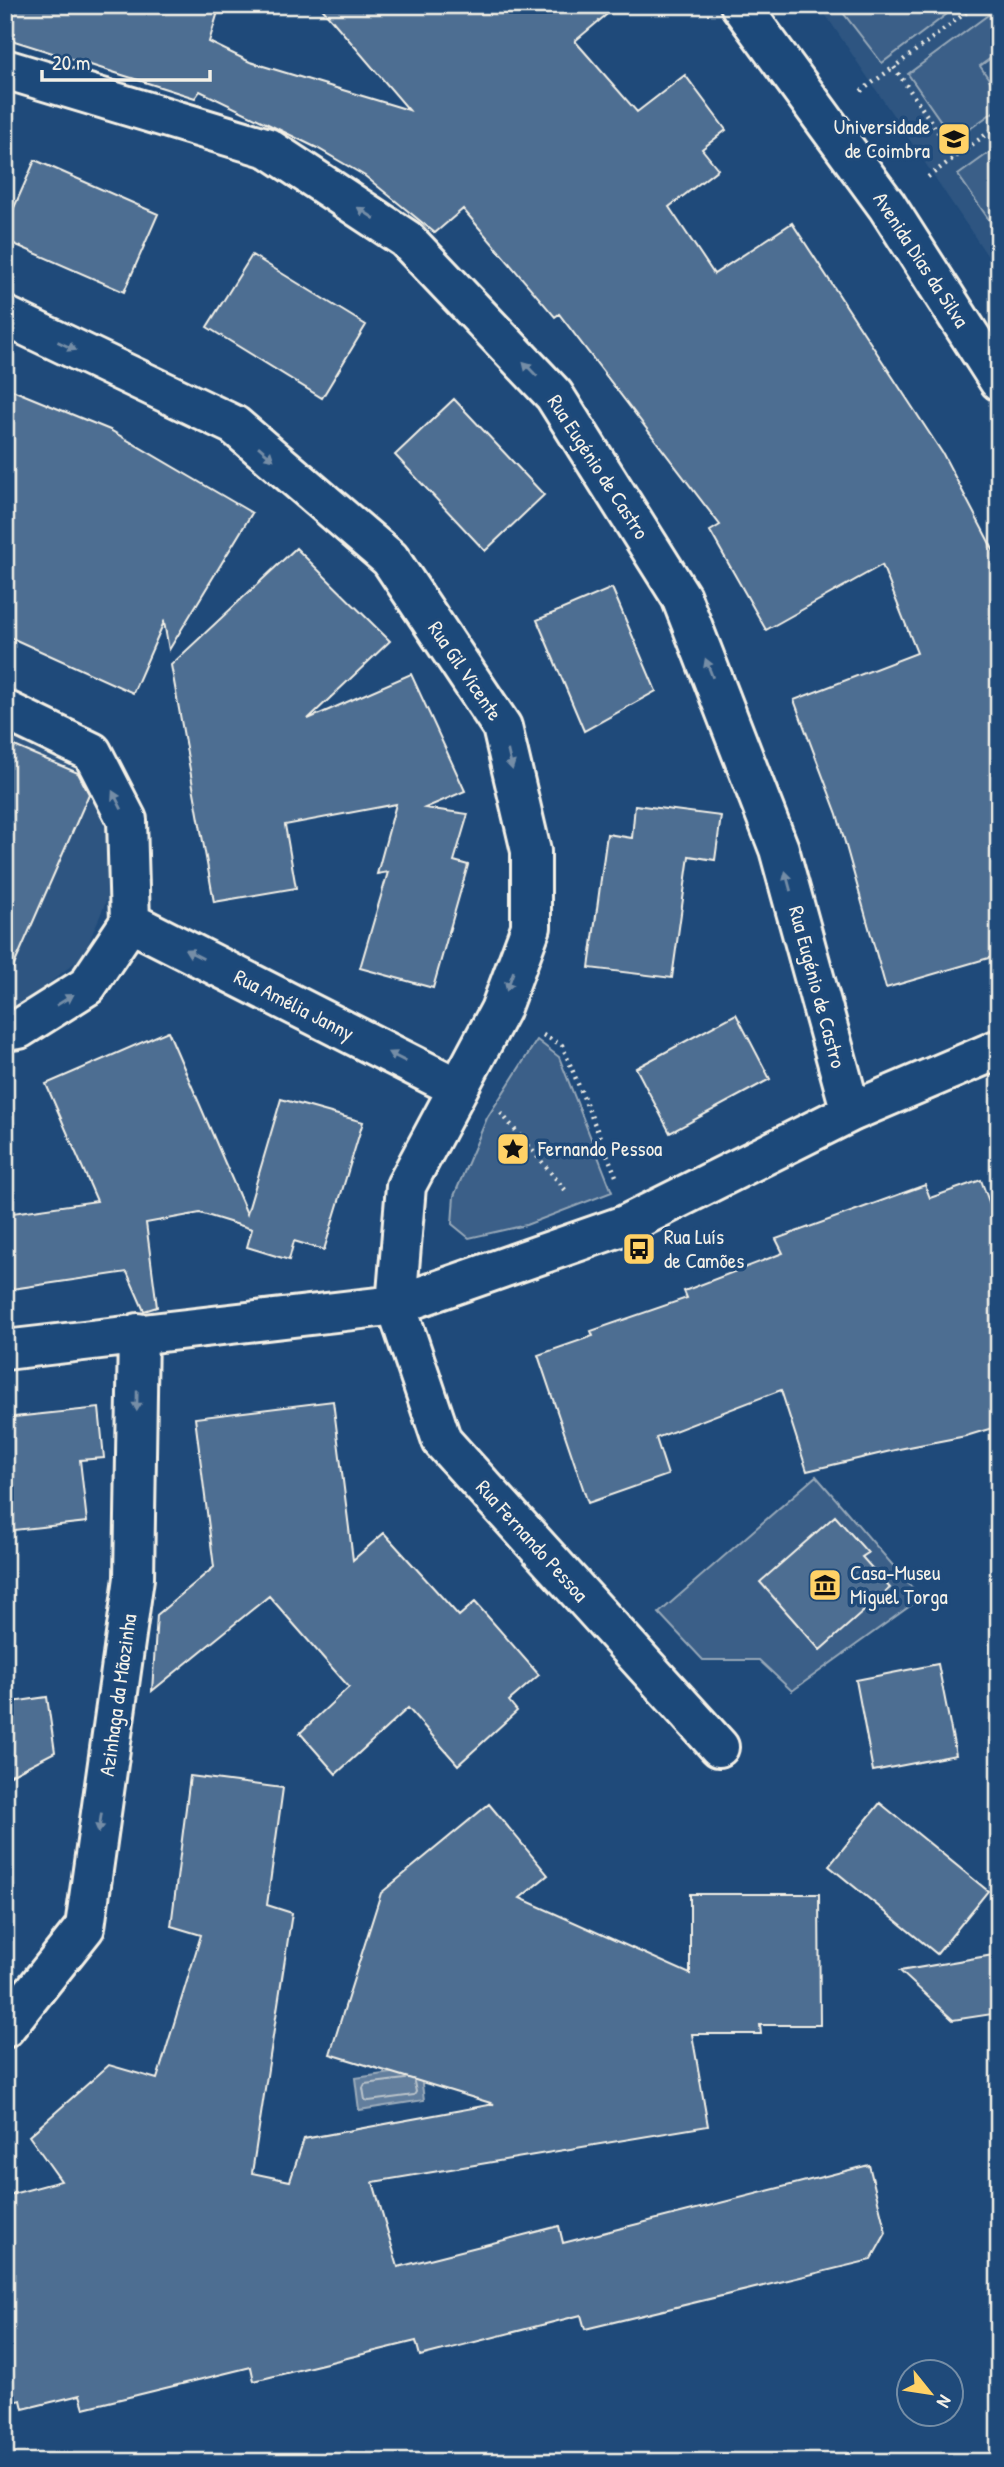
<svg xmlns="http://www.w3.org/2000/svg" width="1004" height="2467" viewBox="0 0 1004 2467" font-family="'Patrick Hand',sans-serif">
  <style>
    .built { fill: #2d5581 }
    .green { fill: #3a5f88; stroke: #97a8b8; stroke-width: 2 }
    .water { fill: #627e9d; stroke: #9cacbb; stroke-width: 2 }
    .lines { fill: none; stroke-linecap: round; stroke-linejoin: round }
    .shore { stroke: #bac3ca; stroke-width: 2 }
    .building { fill: #4d6e92; stroke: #f4f1e8; stroke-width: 2 }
    .minor-casing { stroke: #f4f1e8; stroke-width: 44 }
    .path { stroke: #f4f1e8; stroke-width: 4.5; stroke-dasharray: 2 5; stroke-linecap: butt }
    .minor { stroke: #1f4a7a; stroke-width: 38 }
    .oneway { fill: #748da6 }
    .labels { text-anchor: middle; stroke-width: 7; stroke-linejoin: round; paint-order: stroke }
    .poi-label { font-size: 21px; fill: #f4f1e8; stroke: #1f4a7a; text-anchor: start }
    .street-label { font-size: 21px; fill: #f4f1e8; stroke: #1f4a7a }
  </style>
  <rect width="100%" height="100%" fill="#1f4a7a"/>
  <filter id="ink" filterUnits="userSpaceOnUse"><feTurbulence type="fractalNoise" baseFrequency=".0143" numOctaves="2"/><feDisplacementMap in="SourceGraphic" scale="14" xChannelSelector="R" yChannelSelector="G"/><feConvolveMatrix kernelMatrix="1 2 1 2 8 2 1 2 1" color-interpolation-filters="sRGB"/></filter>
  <g filter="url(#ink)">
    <path class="built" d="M 819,5 L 999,5 L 999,273 Z
      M 5,733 L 83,767 L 106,824 L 111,890 L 83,956 L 22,1005 L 5,1006 Z"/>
    <path class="green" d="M 837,5 L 959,5 L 882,63 Z
      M 999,7 L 999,52 L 980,66 L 999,94 L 999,108 L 954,140 L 908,74 Z
      M 997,147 L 999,149 L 999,234 L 958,175 Z
      M 537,1040 L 559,1057 L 612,1192 L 526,1225 L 469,1238 L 452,1224 L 454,1196 L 487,1118 Z
      M 816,1476 L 921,1598 L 792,1691 L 759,1660 L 703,1660 L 659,1613 Z"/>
    <path class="water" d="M 420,2069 L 424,2100 L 359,2110 L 355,2078 Z"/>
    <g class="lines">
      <path class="shore" d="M 405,2079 L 365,2084 L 363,2088 L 365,2100 L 369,2101 L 414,2095 L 416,2092 L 414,2082"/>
    </g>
    <path class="building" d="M 5,5 L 220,5 L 209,42 L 250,62 L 409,110 L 319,5 L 618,5 L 575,41 L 637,112 L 685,75 L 726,130 L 702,149 L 718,169 L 669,207 L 714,274 L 792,223 L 943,454 L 999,561 L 999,955 L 886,988 L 837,814 L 794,700 L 917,653 L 882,565 L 766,630 L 710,531 L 720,525 L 559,314 L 555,317 L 463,209 L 435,233 L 365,176 L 317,148 L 200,91 L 195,98 L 5,38 Z
      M 35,160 L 158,214 L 124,292 L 5,240 L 5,228 Z
      M 252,255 L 366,325 L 322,398 L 207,327 Z
      M 5,387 L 110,430 L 252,513 L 169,650 L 164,622 L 133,693 L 5,635 Z
      M 454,399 L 544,495 L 485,551 L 395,455 Z
      M 296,548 L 390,641 L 308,719 L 411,674 L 465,791 L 425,808 L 468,814 L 454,861 L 468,865 L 433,988 L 360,968 L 388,872 L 377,874 L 396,804 L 285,825 L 296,888 L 214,902 L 171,665 Z
      M 612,588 L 656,691 L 584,731 L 537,620 Z
      M 5,742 L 78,773 L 89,794 L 5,986 Z
      M 635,805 L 721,816 L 715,860 L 689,856 L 672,978 L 589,968 L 607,834 L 632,838 Z
      M 736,1014 L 770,1079 L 670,1133 L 636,1068 Z
      M 168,1031 L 247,1214 L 281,1099 L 363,1122 L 324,1250 L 294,1241 L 289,1260 L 247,1247 L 252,1229 L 200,1213 L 146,1223 L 157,1307 L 144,1311 L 127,1272 L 5,1290 L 5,1214 L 97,1201 L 46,1084 Z
      M 981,1180 L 999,1229 L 999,1426 L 966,1436 L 899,1449 L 807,1471 L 781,1390 L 656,1438 L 668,1475 L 588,1503 L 538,1355 L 593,1336 L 591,1331 L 687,1298 L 684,1291 L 783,1253 L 776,1239 L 925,1185 L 930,1198 Z
      M 333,1401 L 353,1560 L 384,1533 L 459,1616 L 475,1602 L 539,1675 L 509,1701 L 517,1711 L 458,1765 L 408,1708 L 336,1774 L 300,1733 L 349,1687 L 269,1596 L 152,1691 L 157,1615 L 214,1567 L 195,1418 Z
      M 99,1408 L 104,1458 L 80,1460 L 87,1522 L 5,1531 L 5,1418 Z
      M 835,1516 L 868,1553 L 862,1557 L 890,1588 L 820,1650 L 760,1582 Z
      M 938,1664 L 956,1755 L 873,1771 L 856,1680 Z
      M 47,1697 L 55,1752 L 5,1778 L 5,1703 Z
      M 190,1776 L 283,1788 L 267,1905 L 292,1913 L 252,2173 L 290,2181 L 304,2139 L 494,2104 L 330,2054 L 381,1893 L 489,1804 L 548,1875 L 520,1898 L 690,1974 L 690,1894 L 819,1894 L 820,2025 L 760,2025 L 761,2034 L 692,2034 L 708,2126 L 373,2182 L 398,2267 L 559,2226 L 563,2243 L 869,2165 L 886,2233 L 871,2260 L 585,2329 L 581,2315 L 420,2356 L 416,2341 L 254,2381 L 251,2367 L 84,2408 L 80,2395 L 23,2409 L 21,2400 L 5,2404 L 5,2196 L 61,2181 L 29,2136 L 109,2065 L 157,2079 L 201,1935 L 171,1926 Z
      M 880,1803 L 988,1891 L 937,1954 L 829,1866 Z
      M 999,1954 L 999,2013 L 953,2020 L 900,1971 Z"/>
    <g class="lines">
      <defs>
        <path id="minor" d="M 740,5 L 887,206 L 999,381
          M 5,69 L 268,148 L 406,239 L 554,395 L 681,597 L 779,849 L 851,1112
          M 5,316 L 234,425 L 390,559 L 502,727 L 531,851 L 531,927 L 500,1010 L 406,1186 L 396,1305 L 442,1441 L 719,1747
          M 5,710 L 92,752 L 127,820 L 130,922 L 87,986 L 19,1029 L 5,1031
          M 130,922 L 458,1088
          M 5,1350 L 396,1305 L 625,1225 L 851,1112 L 999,1049
          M 5,2028 L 85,1927 L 134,1578 L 138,1333"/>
      </defs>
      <use href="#minor" class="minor-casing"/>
      <path class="path" d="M 861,91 L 894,67
        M 955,157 L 999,125
        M 928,177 L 955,157 L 894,67 L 976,5
        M 543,1035 L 562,1045 L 616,1176
        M 501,1113 L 567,1192"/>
      <use href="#minor" class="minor"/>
    </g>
    <defs><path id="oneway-solid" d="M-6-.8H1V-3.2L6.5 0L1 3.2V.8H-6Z" transform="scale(1.75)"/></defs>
    <g class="oneway">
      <use href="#oneway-solid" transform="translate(366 213) rotate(-147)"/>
      <use href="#oneway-solid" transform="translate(67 346) rotate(25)"/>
      <use href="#oneway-solid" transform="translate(530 369) rotate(-134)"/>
      <use href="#oneway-solid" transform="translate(266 453) rotate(41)"/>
      <use href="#oneway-solid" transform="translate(709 668) rotate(-111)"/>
      <use href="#oneway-solid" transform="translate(510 760) rotate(77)"/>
      <use href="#oneway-solid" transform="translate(117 800) rotate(-117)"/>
      <use href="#oneway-solid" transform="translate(788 881) rotate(-105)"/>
      <use href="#oneway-solid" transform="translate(194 954) rotate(-153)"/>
      <use href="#oneway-solid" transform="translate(510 981) rotate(110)"/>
      <use href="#oneway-solid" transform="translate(65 1000) rotate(-32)"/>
      <use href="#oneway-solid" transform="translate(397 1057) rotate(-153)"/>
      <use href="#oneway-solid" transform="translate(137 1401) rotate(91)"/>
      <use href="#oneway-solid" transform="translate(100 1823) rotate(98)"/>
    </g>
  </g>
  <defs>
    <symbol id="university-square" viewBox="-11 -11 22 22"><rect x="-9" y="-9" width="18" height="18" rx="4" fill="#ffd166" stroke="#1f4a7a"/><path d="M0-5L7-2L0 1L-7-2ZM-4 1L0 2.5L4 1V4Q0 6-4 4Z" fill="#111"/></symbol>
    <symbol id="sight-square" viewBox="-11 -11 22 22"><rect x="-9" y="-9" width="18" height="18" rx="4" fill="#ffd166" stroke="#1f4a7a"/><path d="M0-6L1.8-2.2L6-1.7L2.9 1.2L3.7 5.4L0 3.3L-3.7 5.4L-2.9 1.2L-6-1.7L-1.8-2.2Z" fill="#111"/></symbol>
    <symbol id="bus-square" viewBox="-11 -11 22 22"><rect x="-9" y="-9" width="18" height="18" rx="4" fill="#ffd166" stroke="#1f4a7a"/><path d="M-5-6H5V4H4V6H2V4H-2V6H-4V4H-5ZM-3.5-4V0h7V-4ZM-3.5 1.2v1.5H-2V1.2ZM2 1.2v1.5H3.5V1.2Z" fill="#111"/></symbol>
    <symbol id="museum-square" viewBox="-11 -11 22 22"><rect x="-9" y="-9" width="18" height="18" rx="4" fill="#ffd166" stroke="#1f4a7a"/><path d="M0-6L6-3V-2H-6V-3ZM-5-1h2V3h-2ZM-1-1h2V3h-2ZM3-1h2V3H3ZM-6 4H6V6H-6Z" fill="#111"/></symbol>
  </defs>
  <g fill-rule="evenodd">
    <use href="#university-square" x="935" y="120" width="38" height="38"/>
    <use href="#sight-square" x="494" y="1130" width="38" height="38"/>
    <use href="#bus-square" x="620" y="1230" width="38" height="38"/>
    <use href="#museum-square" x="806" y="1566" width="38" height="38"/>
  </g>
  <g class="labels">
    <g class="poi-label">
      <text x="930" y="134" text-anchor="end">Universidade<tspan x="930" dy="24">de Coimbra</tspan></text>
      <text x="538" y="1156">Fernando Pessoa</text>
      <text x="664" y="1244">Rua Luís<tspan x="664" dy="24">de Camões</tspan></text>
      <text x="850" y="1580">Casa-Museu<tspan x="850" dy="24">Miguel Torga</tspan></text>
    </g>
    <g class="street-label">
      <text transform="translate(921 260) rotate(57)" y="7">Avenida Dias da Silva</text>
      <text transform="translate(598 467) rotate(57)" y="7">Rua Eugénio de Castro</text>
      <text transform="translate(465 671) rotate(56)" y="7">Rua Gil Vicente</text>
      <text transform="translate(817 987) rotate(75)" y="7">Rua Eugénio de Castro</text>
      <text transform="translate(294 1005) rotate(27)" y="7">Rua Amélia Janny</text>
      <text transform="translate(532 1541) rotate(48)" y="7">Rua Fernando Pessoa</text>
      <text transform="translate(118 1695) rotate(-82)" y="7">Azinhaga da Mãozinha</text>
    </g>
  </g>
  <rect width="1004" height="2467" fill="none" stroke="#1f4a7a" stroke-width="28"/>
  <rect x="14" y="14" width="976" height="2439" fill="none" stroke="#f4f1e8" stroke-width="2.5" filter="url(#ink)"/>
  <g transform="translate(930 2393) rotate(120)"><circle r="33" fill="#1f4a7a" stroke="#748da6" stroke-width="2"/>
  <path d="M0-5L12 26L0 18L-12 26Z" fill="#ffd166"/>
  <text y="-10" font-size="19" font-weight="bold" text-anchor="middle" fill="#f4f1e8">N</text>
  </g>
  <path d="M42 70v10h168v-10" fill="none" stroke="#f4f1e8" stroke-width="3.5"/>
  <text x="52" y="70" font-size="21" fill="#f4f1e8" stroke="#1f4a7a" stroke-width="5" paint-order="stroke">20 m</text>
</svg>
